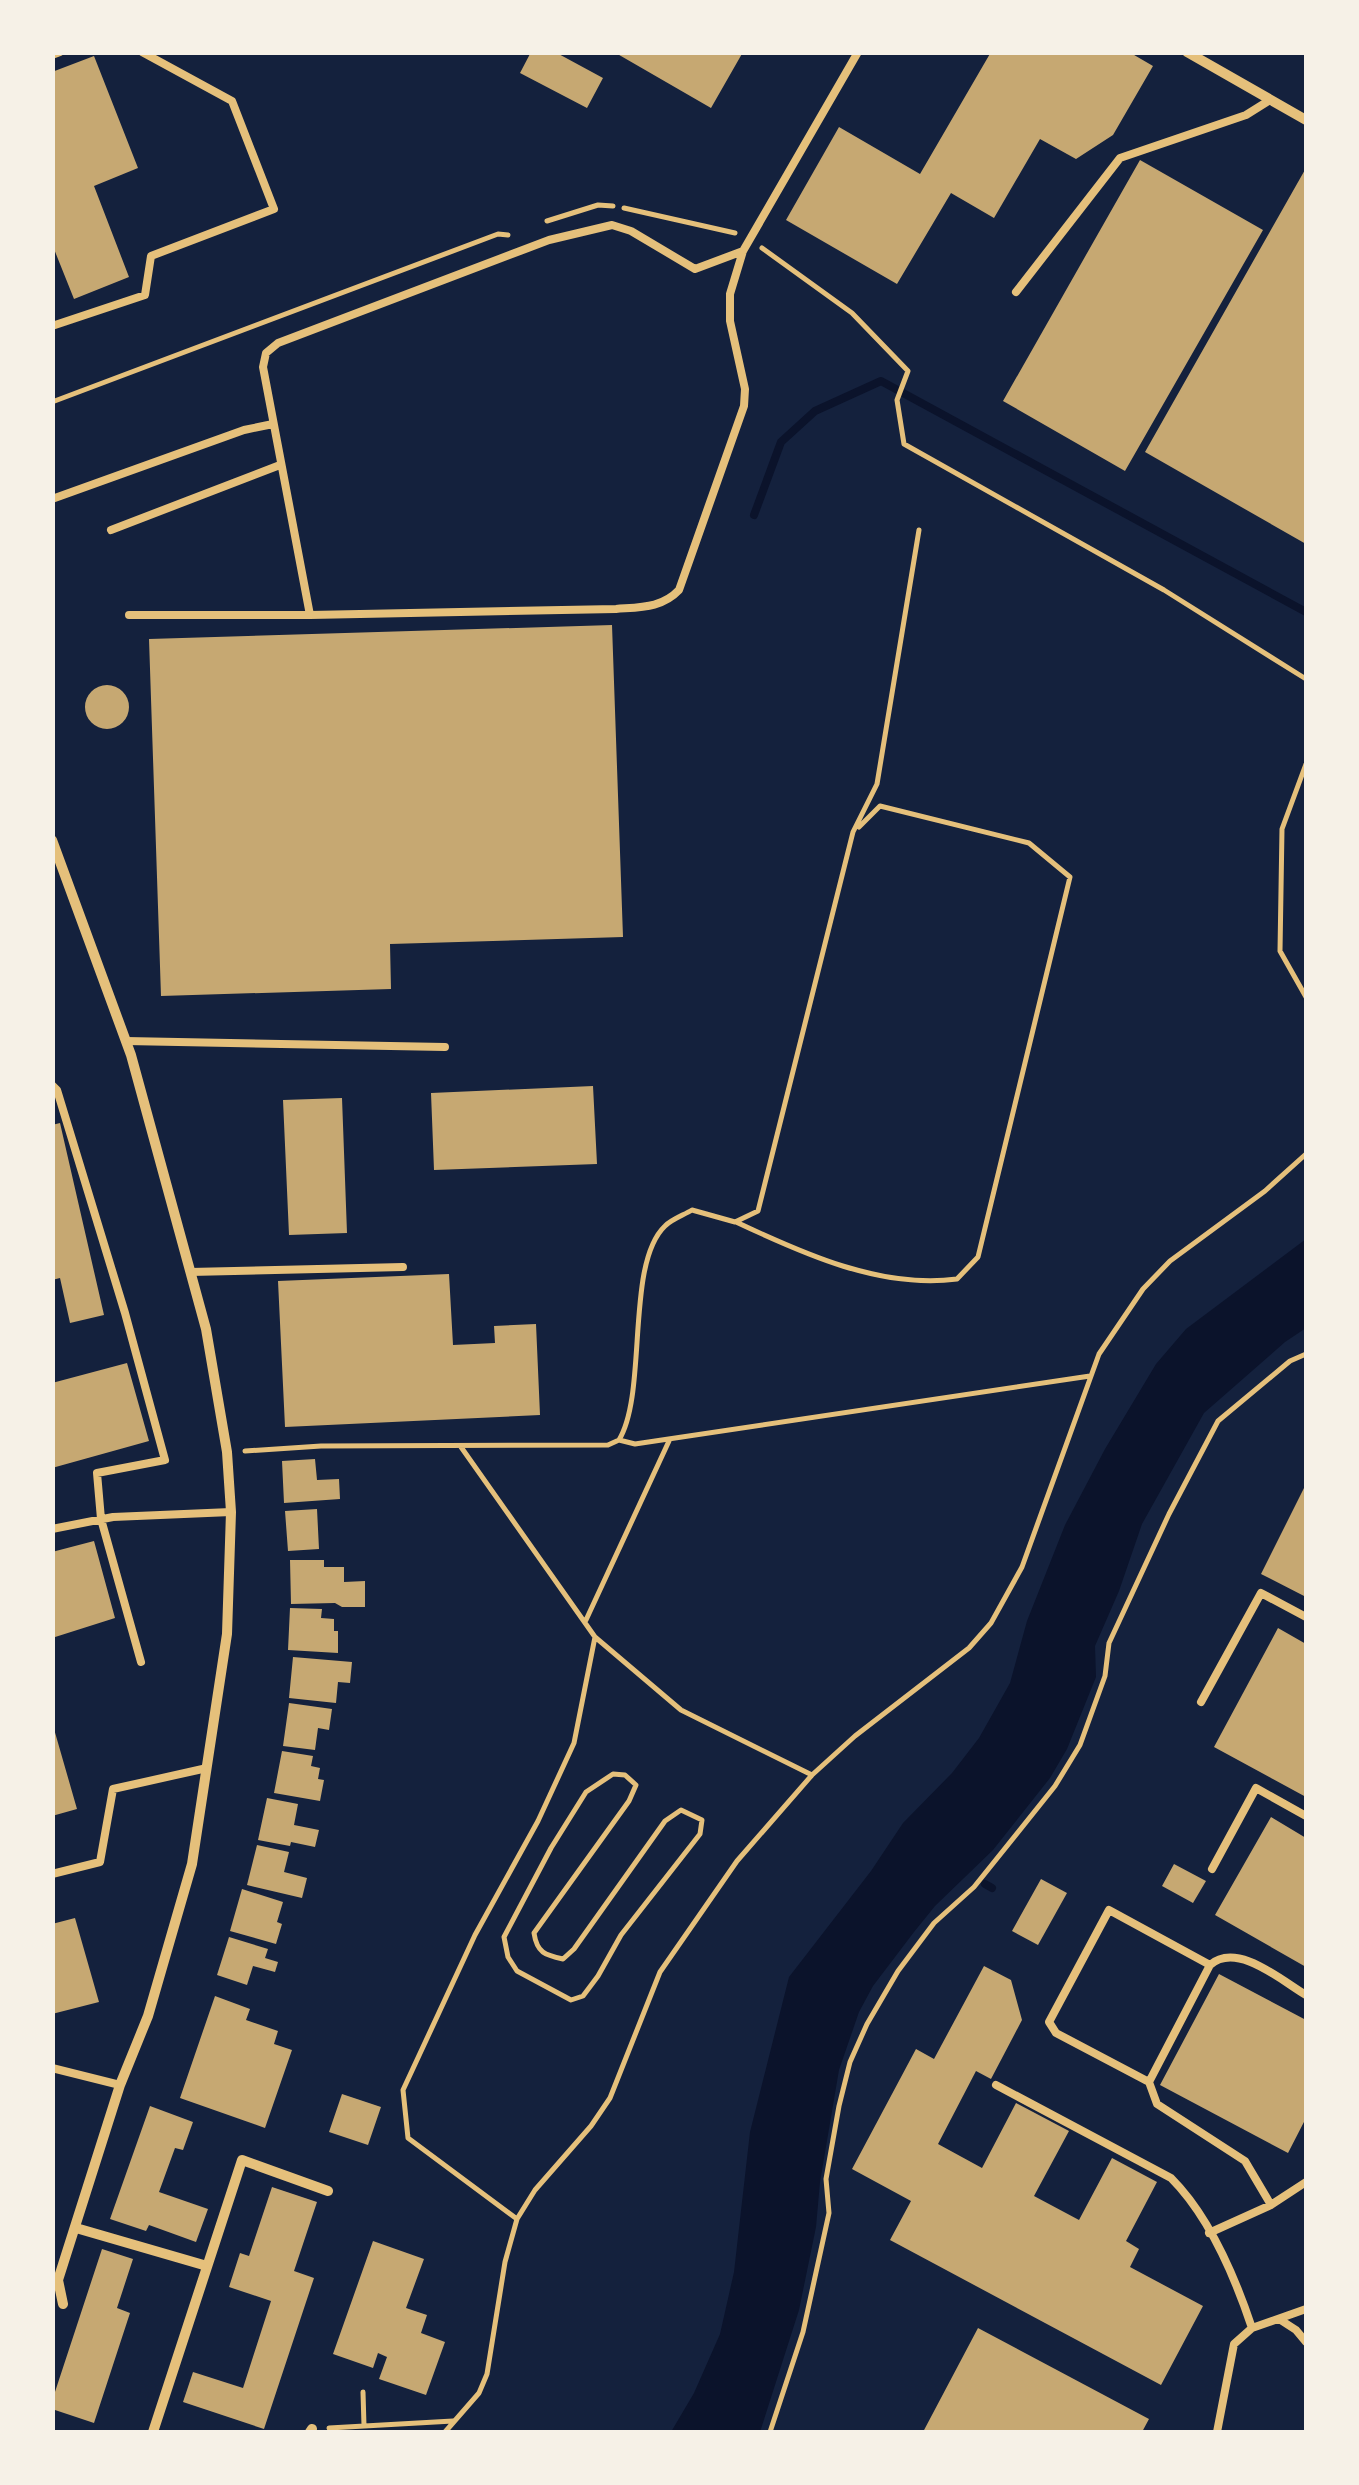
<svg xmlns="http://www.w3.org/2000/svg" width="1359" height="2485" viewBox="0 0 1359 2485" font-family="'Nunito Sans',sans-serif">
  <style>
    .water { fill: #0b132b }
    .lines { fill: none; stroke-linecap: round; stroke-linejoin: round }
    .stream { stroke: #0b132b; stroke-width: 8 }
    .building { fill: #c6a872 }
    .path { stroke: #e5c07b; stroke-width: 5 }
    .service { stroke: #e5c07b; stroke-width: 8 }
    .minor { stroke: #e5c07b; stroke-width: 10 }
  </style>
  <rect width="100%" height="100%" fill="#14213d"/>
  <path class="water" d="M 1306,1239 L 1306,1328 L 1285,1342 L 1204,1413 L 1142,1524 L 1119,1591 L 1095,1646 L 1096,1677 L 1067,1749 L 1050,1778 L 993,1850 L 935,1906 L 914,1932 L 873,1986 L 859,2012 L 839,2070 L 820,2182 L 816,2227 L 799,2310 L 760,2432 L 671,2432 L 694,2393 L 720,2334 L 734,2272 L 750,2132 L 789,1977 L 871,1871 L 903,1823 L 952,1773 L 979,1738 L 1010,1683 L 1027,1621 L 1065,1525 L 1105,1449 L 1156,1364 L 1186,1329 Z"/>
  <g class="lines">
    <path class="stream" d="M 754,515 L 781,442 L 815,411 L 881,381 L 1306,612
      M 985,1884 L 992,1888"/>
  </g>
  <path class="building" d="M 531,52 L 555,52 L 603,78 L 587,108 L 520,73 Z
    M 614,52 L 743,52 L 711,108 Z
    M 991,52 L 1129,52 L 1153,66 L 1113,135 L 1076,159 L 1040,139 L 994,218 L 951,193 L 897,284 L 786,220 L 839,127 L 920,174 Z
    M 94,56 L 138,168 L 94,186 L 129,277 L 74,299 L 52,244 L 52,72 Z
    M 1140,160 L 1263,230 L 1125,471 L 1003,401 Z
    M 1306,168 L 1306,544 L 1145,452 Z
    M 612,625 L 623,937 L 390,944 L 391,989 L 161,996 L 149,639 Z
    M85 707a22 22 0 1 1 44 0a22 22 0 1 1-44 0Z
    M 593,1086 L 597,1164 L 434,1170 L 431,1093 Z
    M 342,1098 L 347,1233 L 289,1235 L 283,1100 Z
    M 60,1123 L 104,1315 L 70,1323 L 60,1278 L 52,1280 L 52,1125 Z
    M 449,1274 L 453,1345 L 495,1343 L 494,1326 L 536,1324 L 540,1415 L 285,1427 L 278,1281 Z
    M 127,1363 L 149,1441 L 52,1468 L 52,1383 Z
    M 315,1459 L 317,1480 L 339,1479 L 340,1499 L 284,1503 L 282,1461 Z
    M 1306,1484 L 1306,1597 L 1261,1574 Z
    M 317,1509 L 319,1549 L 288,1551 L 285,1511 Z
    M 94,1541 L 115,1618 L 52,1638 L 52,1552 Z
    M 290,1560 L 324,1560 L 324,1567 L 344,1567 L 344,1582 L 365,1581 L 365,1607 L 342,1607 L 335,1603 L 291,1604 Z
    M 290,1608 L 322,1609 L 321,1618 L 334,1619 L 334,1631 L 338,1631 L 338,1653 L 288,1650 Z
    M 1278,1628 L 1306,1644 L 1306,1797 L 1214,1747 Z
    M 293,1657 L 352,1662 L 350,1683 L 338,1682 L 336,1703 L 289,1698 Z
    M 289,1703 L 332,1709 L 329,1730 L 318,1728 L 315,1750 L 283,1746 Z
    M 52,1722 L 77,1809 L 52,1816 Z
    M 282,1751 L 313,1756 L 311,1766 L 320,1768 L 318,1779 L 324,1780 L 320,1801 L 274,1793 Z
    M 267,1798 L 298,1804 L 294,1825 L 319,1830 L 315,1847 L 291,1842 L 290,1846 L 258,1840 Z
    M 1271,1817 L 1306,1838 L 1306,1967 L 1215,1915 Z
    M 257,1845 L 289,1852 L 284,1872 L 307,1878 L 302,1898 L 247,1885 Z
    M 1174,1864 L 1206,1881 L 1193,1903 L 1162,1886 Z
    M 1041,1879 L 1067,1893 L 1038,1945 L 1012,1931 Z
    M 242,1889 L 283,1902 L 277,1922 L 282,1924 L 276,1944 L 230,1931 Z
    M 75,1918 L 99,2002 L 52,2014 L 52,1924 Z
    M 229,1937 L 268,1949 L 265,1958 L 278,1962 L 275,1972 L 253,1966 L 247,1985 L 217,1975 Z
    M 984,1966 L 1011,1980 L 1022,2020 L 991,2079 L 976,2071 L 938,2144 L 982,2168 L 1016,2103 L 1069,2131 L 1034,2196 L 1079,2220 L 1112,2158 L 1157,2182 L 1126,2241 L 1139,2249 L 1130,2267 L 1203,2306 L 1161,2385 L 890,2240 L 911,2201 L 852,2169 L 916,2049 L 934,2059 Z
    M 1219,1974 L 1306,2020 L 1306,2118 L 1288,2153 L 1160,2085 Z
    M 215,1996 L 250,2009 L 246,2020 L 278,2031 L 274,2044 L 292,2050 L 265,2128 L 180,2098 Z
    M 342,2094 L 381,2107 L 368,2145 L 329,2132 Z
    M 150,2106 L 193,2122 L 183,2150 L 175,2148 L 159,2192 L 208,2209 L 196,2242 L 149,2225 L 146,2231 L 110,2219 Z
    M 272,2187 L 317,2202 L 294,2271 L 314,2278 L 264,2429 L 183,2402 L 193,2372 L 243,2388 L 271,2301 L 229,2287 L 240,2253 L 249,2256 Z
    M 373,2241 L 424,2259 L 406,2308 L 427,2315 L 421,2333 L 445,2342 L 426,2395 L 379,2379 L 387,2357 L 378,2353 L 373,2368 L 333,2354 Z
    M 102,2249 L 133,2259 L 117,2308 L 130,2313 L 94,2423 L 52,2409 L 52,2401 Z
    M 978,2328 L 1149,2419 L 1142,2432 L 923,2432 Z"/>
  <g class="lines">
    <path class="path" d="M 624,208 L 735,233
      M 547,221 L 598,205 L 613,206
      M 762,248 L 852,313 L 908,371 L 897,400 L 904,444 L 1164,590 L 1306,679
      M 52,402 L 498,234 L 508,235
      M 1306,764 L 1282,829 L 1280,951 L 1306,997
      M 736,1222 C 804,1254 881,1289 957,1279 L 978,1257 L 1070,877 L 1029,843 L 880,806 L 859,827
      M 619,1440 L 635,1444 L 1090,1376
      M 461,1447 L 595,1637 L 681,1710 L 812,1775
      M 245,1451 L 321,1446 L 608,1445 L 619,1440 C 648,1392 625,1264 665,1226 C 672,1219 684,1215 692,1210 L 735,1222 L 758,1211 L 853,832 L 877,784 L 919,530
      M 586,1620 L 669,1441
      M 613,1774 L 625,1775 L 636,1785 L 629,1801 L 534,1933 C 537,1953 545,1955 563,1959 L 574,1949 L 665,1821 L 681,1810 L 702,1820 L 700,1834 L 621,1935 L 598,1976 L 583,1996 L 571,2000 L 517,1971 L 508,1957 L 504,1937 L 551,1848 L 586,1792 Z
      M 517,2219 L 408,2138 L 403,2090 L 475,1935 L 538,1821 L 574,1743 L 595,1637
      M 363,2392 L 364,2426
      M 329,2428 L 453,2421
      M 445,2432 L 479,2393 L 487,2374 L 505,2262 L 517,2219 L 535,2190 L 591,2126 L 610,2098 L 660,1972 L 737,1861 L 812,1775 L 855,1736 L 969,1648 L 991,1623 L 1022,1567 L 1099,1354 L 1143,1289 L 1170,1261 L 1265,1191 L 1306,1154
      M 770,2432 L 803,2332 L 829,2213 L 826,2179 L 839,2106 L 850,2062 L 867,2024 L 898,1971 L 934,1923 L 974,1887 L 1055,1786 L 1080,1745 L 1105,1676 L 1109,1643 L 1169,1514 L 1218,1421 L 1290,1361 L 1306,1354"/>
    <path class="service" d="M 52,55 L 60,52
      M 743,251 L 695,269 L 631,231 L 612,225 L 549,240 L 278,343 L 266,353 L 263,367 L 310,615 L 616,609 C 641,607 662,608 679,590 L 744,406 L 745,389 L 730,321 L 730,294 L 743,251 L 858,52
      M 1016,292 L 1120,158 L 1246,115 L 1270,100
      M 52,326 L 145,295 L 151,256 L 274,209 L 232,101 L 142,52
      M 52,499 L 244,430 L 273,424
      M 111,530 L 280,465
      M 129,615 L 310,615
      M 126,1041 L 445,1047
      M 52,1085 L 57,1090 L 125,1313 L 165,1460 L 97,1473 L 101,1519 L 141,1662
      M 190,1272 L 403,1267
      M 52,1529 L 113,1517 L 231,1512
      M 1201,1702 L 1261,1593 L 1306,1617
      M 1212,1869 L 1256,1788 L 1306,1816
      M 52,1874 L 100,1862 L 113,1789 L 207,1768
      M 1210,1965 L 1109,1910 L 1049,2022 L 1056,2033 L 1149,2082 L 1157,2104 L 1245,2161 L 1271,2205
      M 52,2068 L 120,2085
      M 1149,2082 L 1210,1965 C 1237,1941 1282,1981 1306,1995
      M 996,2085 L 1171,2178 C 1210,2217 1235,2277 1252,2328
      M 1209,2233 L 1271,2205 L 1306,2182
      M 1279,2319 L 1296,2330 L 1306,2342
      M 1217,2432 L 1234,2344 L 1252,2328 L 1306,2309"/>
    <path class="minor" d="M 1187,52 L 1306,120
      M 52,840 L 131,1055 L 206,1329 L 227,1452 L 231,1512 L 227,1634 L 192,1864 L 148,2016 L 120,2085 L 58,2280 L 63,2304
      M 76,2228 L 207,2266
      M 153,2432 L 242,2160 L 328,2191
      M 310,2432 L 312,2429"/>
  </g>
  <rect width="1359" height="2485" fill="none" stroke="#f6f1e7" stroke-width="110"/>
</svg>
